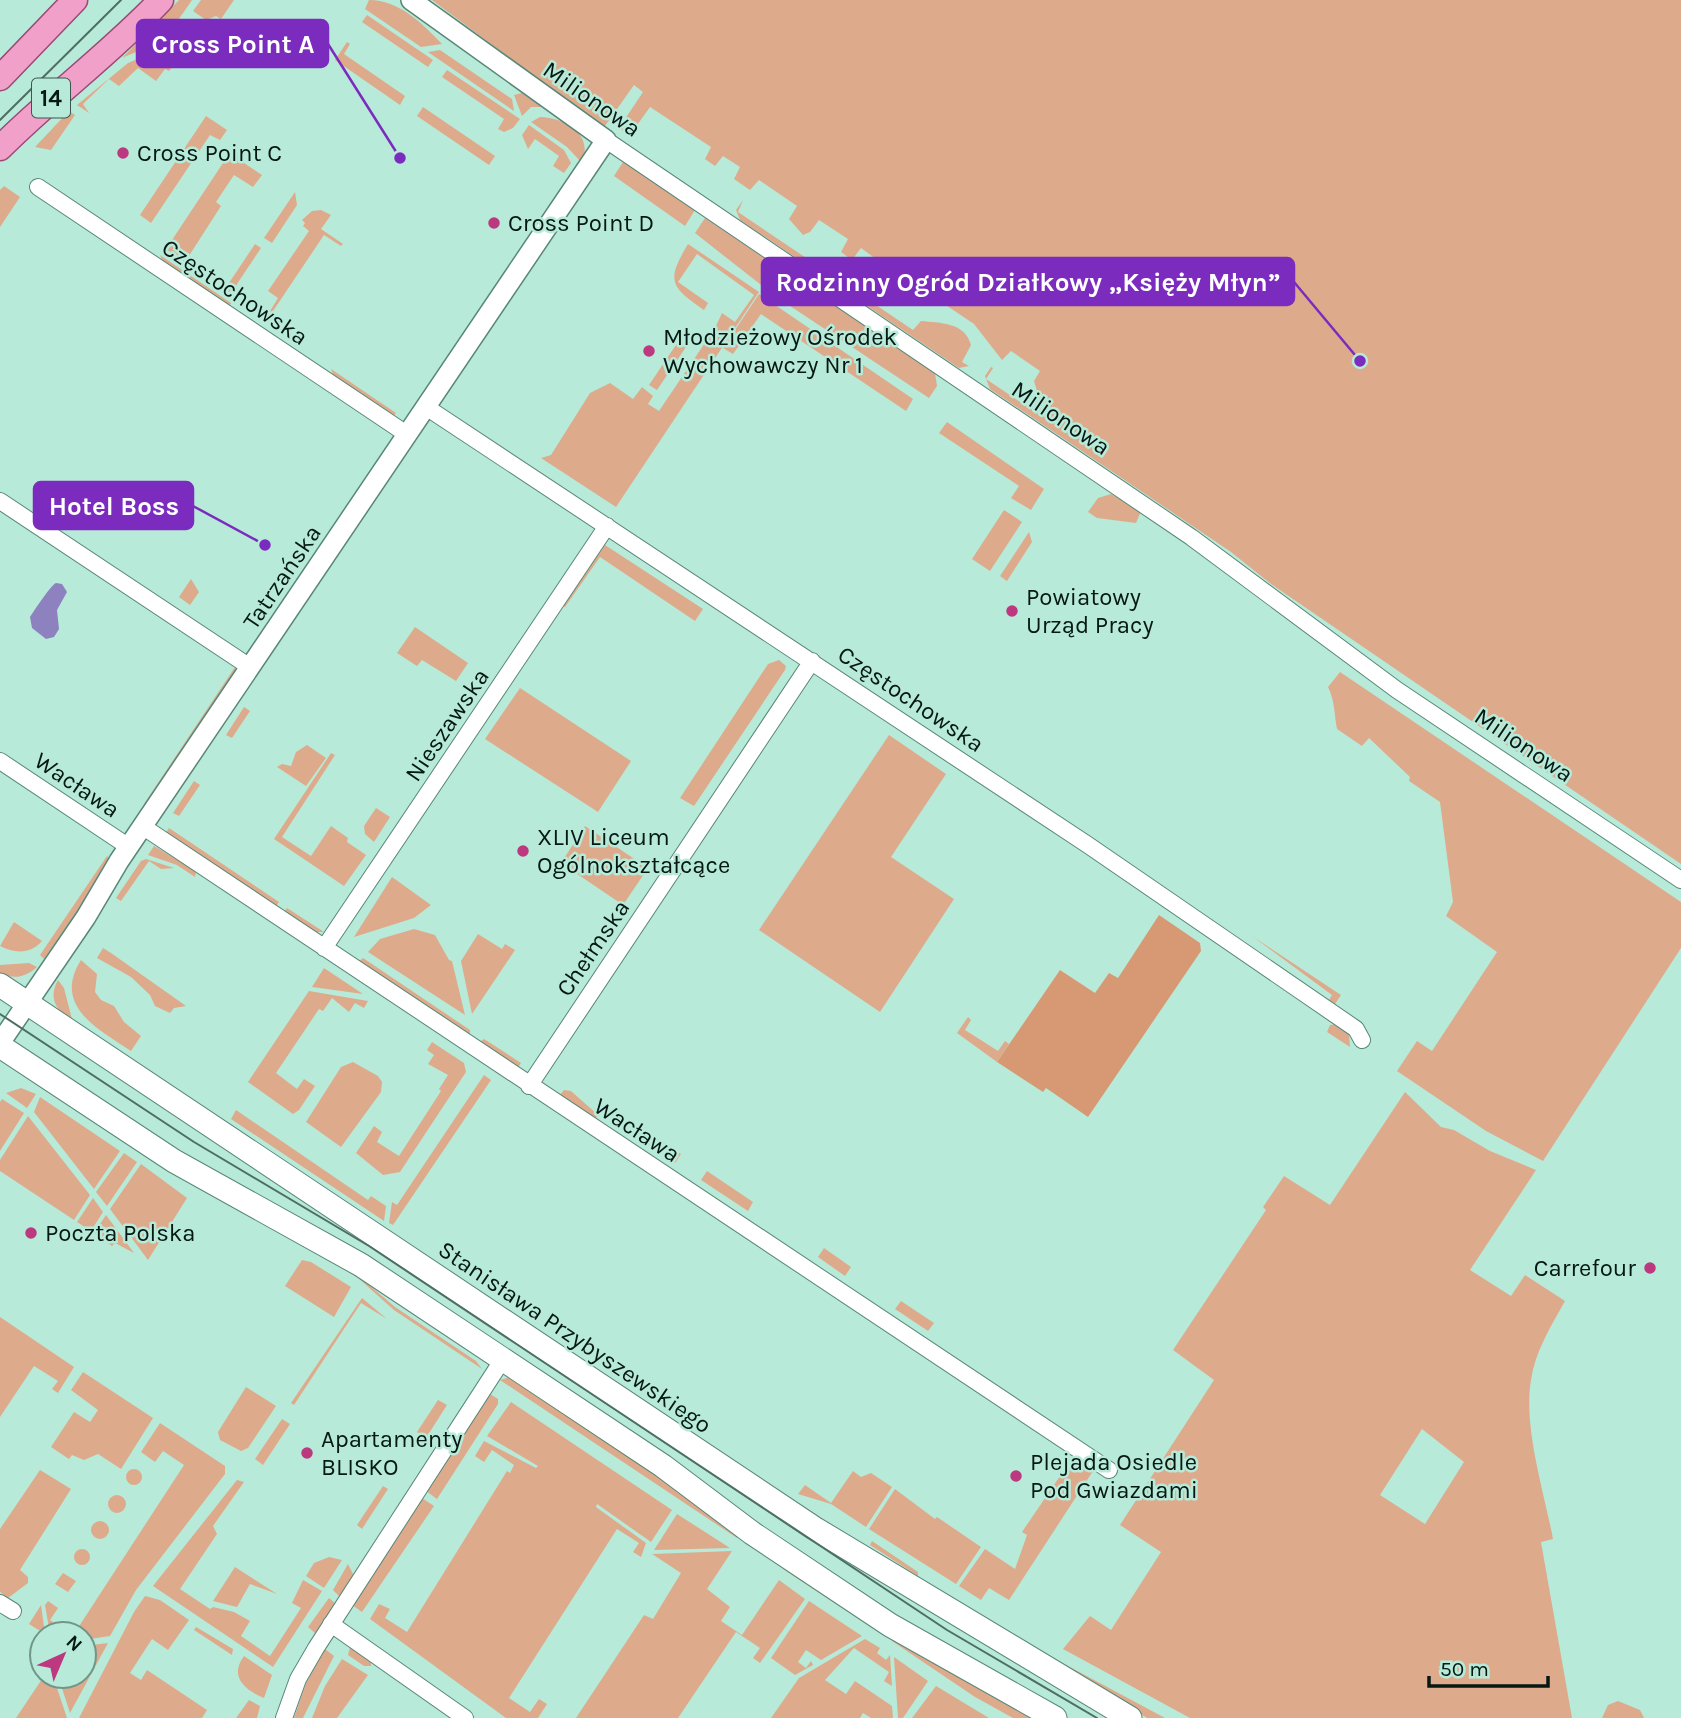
<svg xmlns="http://www.w3.org/2000/svg" width="1681" height="1718" viewBox="0 0 1681 1718" font-family="Karla,sans-serif">
  <style>
    .green { fill: #deaa8c; fill-rule: evenodd }
    .forest { fill: #d79974 }
    .water { fill: #8d82bf }
    .lines { fill: none; stroke-linecap: round; stroke-linejoin: round }
    .minor-casing { stroke: #588778; stroke-width: 18 }
    .tertiary-casing { stroke: #588778; stroke-width: 22 }
    .secondary-casing { stroke: #588778; stroke-width: 25 }
    .primary-casing { stroke: #994972; stroke-width: 27 }
    .minor { stroke: #fff; stroke-width: 16 }
    .tertiary { stroke: #fff; stroke-width: 19 }
    .secondary { stroke: #fff; stroke-width: 23 }
    .primary { stroke: #f1a1c9; stroke-width: 24 }
    .tram { stroke: #4e6e64; stroke-width: 2 }
    .poi-dot { fill: #bd397f; stroke: #b8ead9; stroke-width: 2.5 }
    .labels { text-anchor: middle; stroke-width: 5; stroke-linejoin: round; paint-order: stroke }
    .shield { fill: #b8ead9; stroke: #3b574e; stroke-width: 2 }
    .shield-label { font-size: 23px; font-weight: bold; fill: #051813 }
    .street-label { font-size: 24px; fill: #051813; stroke: #b8ead9 }
    .poi-label { font-size: 24px; fill: #051813; stroke: #b8ead9; text-anchor: start }
    .leader { fill: none; stroke: #7b2cbf; stroke-width: 2.5 }
    .callout-dot { fill: #7b2cbf; stroke: #b8ead9; stroke-width: 2.5 }
    .callout { fill: #7b2cbf; stroke: #7b2cbf; stroke-width: 2.5 }
    .callout-label { font-size: 26px; text-anchor: middle; font-weight: bold; fill: #fff }
  </style>
  <rect width="100%" height="100%" fill="#b8ead9"/>
  <path class="green" d="M 179,0 L 192,0 C 166,38 166,40 122,58 Z
    M 201,0 L 234,0 L 221,19 L 216,16 L 206,20 L 193,11 Z
    M 369,0 C 399,0 422,23 442,44 L 421,47 L 365,9 Z
    M 432,0 L 1681,0 L 1681,864 L 1271,584 L 1231,552 L 990,389 L 985,376 L 991,367 L 993,368 L 986,379 L 1026,406 L 1037,391 L 1034,381 L 1040,371 L 1011,351 L 1002,360 L 974,324 L 910,281 L 900,294 L 885,292 L 868,271 L 876,259 L 861,248 L 852,260 L 841,252 L 848,239 L 819,220 L 810,232 L 803,235 L 789,219 L 797,206 L 759,180 L 750,190 L 734,179 L 740,167 L 723,156 L 715,166 L 705,159 L 711,147 L 650,107 L 630,135 L 619,128 L 643,92 L 634,85 L 605,126 L 601,126 Z
    M 367,15 L 433,60 L 428,67 L 362,22 Z
    M 183,25 L 206,41 L 201,48 L 195,45 L 185,60 L 180,57 L 169,71 L 165,69 L 156,81 L 138,68 L 119,86 L 109,79 L 83,104 L 89,113 L 77,105 L 128,63 L 166,47 Z
    M 347,42 L 350,44 L 344,54 L 405,96 L 400,105 L 335,60 Z
    M 440,50 L 512,99 L 514,111 L 428,52 Z
    M 447,70 L 520,119 L 513,128 L 504,132 L 498,129 L 504,119 L 442,77 Z
    M 522,93 L 542,107 L 531,107 L 522,116 L 514,95 Z
    M 423,107 L 495,156 L 489,165 L 417,116 Z
    M 69,111 L 75,115 L 51,150 L 35,147 Z
    M 206,116 L 227,130 L 220,140 L 210,135 L 151,223 L 140,215 Z
    M 540,117 C 565,118 594,134 582,163 L 567,147 L 531,122 Z
    M 529,125 L 564,150 L 571,163 L 564,173 L 553,166 L 559,156 L 535,139 L 528,149 L 522,135 Z
    M 233,152 L 240,154 L 238,159 L 262,175 L 253,187 L 234,175 L 216,202 L 221,206 L 185,262 L 166,249 L 225,160 L 223,158 Z
    M 623,162 L 695,210 L 685,226 L 614,176 Z
    M 4,186 L 20,197 L 0,227 L 0,190 Z
    M 295,192 L 297,205 L 272,243 L 264,238 Z
    M 743,200 L 738,212 L 913,330 L 921,321 C 940,323 965,322 971,345 L 962,362 L 969,366 L 959,368 L 740,220 L 736,210 Z
    M 321,210 L 331,215 L 321,229 L 343,244 L 341,246 L 324,235 L 269,317 L 267,316 L 278,298 L 268,291 L 309,231 L 303,226 L 305,223 L 302,220 L 312,211 Z
    M 705,218 L 935,373 L 937,386 L 929,398 L 775,296 L 695,233 Z
    M 255,244 L 261,248 L 231,293 L 225,289 Z
    M 688,244 L 759,292 L 616,507 L 541,458 L 551,455 L 590,393 L 610,383 L 633,399 L 642,387 L 653,396 L 648,404 L 659,411 L 715,328 L 722,313 L 735,322 L 754,295 L 697,254 L 678,282 L 708,303 L 704,310 C 670,286 666,281 688,244 Z
    M 160,255 L 231,303 L 230,305 L 227,305 L 164,264 Z
    M 759,294 L 913,399 L 906,411 L 761,314 L 733,354 L 723,348 Z
    M 678,342 L 686,347 L 657,390 L 649,385 Z
    M 331,369 L 396,413 L 393,417 L 334,377 Z
    M 947,422 L 1044,489 L 1031,510 L 1011,498 L 1019,486 L 939,433 Z
    M 1111,494 L 1141,511 L 1136,523 L 1097,518 L 1088,512 L 1098,498 Z
    M 1004,510 L 1022,522 L 990,571 L 972,559 Z
    M 1029,532 L 1032,542 L 1007,581 L 1000,576 Z
    M 605,545 L 703,609 L 695,621 L 600,557 L 565,607 L 563,606 Z
    M 191,579 L 199,592 L 190,605 L 179,597 Z
    M 415,627 L 468,663 L 456,681 L 422,660 L 417,666 L 397,653 Z
    M 779,660 L 786,666 L 785,670 L 694,806 L 680,798 L 768,664 Z
    M 235,667 L 236,674 L 148,806 L 144,804 Z
    M 1340,672 L 1681,902 L 1681,948 L 1543,1161 L 1486,1131 L 1397,1071 L 1417,1041 L 1432,1051 L 1497,952 L 1446,916 L 1453,902 L 1440,802 L 1409,781 L 1410,777 L 1369,738 L 1362,746 L 1337,729 C 1334,713 1335,701 1328,687 Z
    M 520,688 L 631,761 L 598,812 L 485,739 Z
    M 244,707 L 250,711 L 232,738 L 226,735 Z
    M 889,735 L 946,774 L 891,857 L 954,899 L 880,1012 L 759,930 Z
    M 307,745 L 326,758 L 306,786 L 277,767 L 282,764 L 291,766 L 296,752 Z
    M 331,753 L 335,755 L 282,837 L 311,856 L 331,826 L 348,838 L 347,842 L 366,855 L 344,886 L 274,839 Z
    M 194,781 L 200,785 L 179,816 L 173,813 Z
    M 376,808 L 390,817 L 374,842 L 365,834 L 364,826 Z
    M 585,826 L 648,868 L 623,905 L 561,863 Z
    M 169,828 L 279,902 L 275,908 L 165,834 Z
    M 154,846 L 196,871 L 195,877 L 177,865 L 148,855 Z
    M 107,856 L 112,861 L 44,959 L 40,955 Z
    M 146,859 L 174,868 L 161,869 L 149,861 L 121,901 L 116,898 L 141,861 Z
    M 392,877 L 431,905 L 414,918 L 354,937 Z
    M 287,908 L 324,932 L 311,932 L 283,913 Z
    M 14,922 L 42,941 C 31,954 15,954 0,946 Z
    M 414,929 L 435,935 L 449,960 L 452,961 L 465,1015 L 368,952 L 380,939 Z
    M 478,934 L 502,949 L 505,944 L 515,950 L 472,1014 L 461,961 Z
    M 1252,936 L 1341,995 L 1335,1004 L 1329,1000 L 1332,995 Z
    M 103,948 L 111,953 L 186,1006 L 174,1008 L 170,1013 L 155,1006 L 150,995 L 131,977 L 97,958 Z
    M 363,958 L 470,1030 L 470,1037 L 358,962 Z
    M 81,960 L 97,974 L 95,992 L 101,1000 L 114,1006 L 124,1022 L 141,1036 L 131,1051 C 98,1029 52,1006 81,960 Z
    M 29,963 L 37,967 C 26,977 14,980 0,973 L 0,965 Z
    M 324,968 L 363,994 L 312,987 Z
    M 58,980 L 64,988 L 73,1023 C 58,1011 47,1000 58,980 Z
    M 309,991 L 368,1001 L 364,1008 L 355,1003 L 349,1012 L 332,998 L 323,1011 L 319,1009 L 276,1073 L 297,1089 L 304,1079 L 315,1086 L 299,1110 L 293,1114 L 248,1082 Z
    M 968,1017 L 971,1020 L 965,1030 L 998,1051 L 1005,1041 L 1009,1044 L 997,1062 L 957,1033 Z
    M 1336,1024 L 1349,1035 L 1350,1047 L 1327,1032 L 1330,1025 Z
    M 484,1039 L 521,1063 L 518,1068 L 478,1043 Z
    M 432,1042 L 464,1063 L 466,1072 L 400,1172 L 383,1175 L 356,1153 L 374,1126 L 382,1132 L 377,1142 L 399,1156 L 441,1091 L 439,1089 L 448,1075 L 428,1064 L 434,1055 L 427,1050 Z
    M 353,1062 L 378,1076 L 382,1082 L 381,1092 L 341,1147 L 306,1122 L 341,1067 Z
    M 484,1075 L 491,1080 L 393,1225 L 389,1223 L 392,1202 L 397,1205 Z
    M 21,1088 L 36,1094 L 27,1108 L 6,1093 Z
    M 564,1090 L 571,1091 L 598,1115 L 594,1121 L 559,1096 Z
    M 1405,1092 L 1441,1127 L 1454,1130 L 1490,1151 L 1536,1170 L 1470,1270 L 1511,1296 L 1525,1275 L 1565,1301 C 1551,1326 1535,1352 1531,1380 C 1523,1427 1544,1491 1553,1539 L 1541,1542 L 1572,1718 L 1190,1718 L 1063,1649 L 1090,1616 L 1111,1630 L 1161,1552 L 1120,1525 L 1214,1380 L 1173,1350 L 1266,1210 L 1263,1207 L 1284,1176 L 1330,1205 ZM 1422,1429 L 1464,1462 L 1425,1524 L 1380,1495 Z
    M 40,1097 L 120,1151 L 94,1189 L 34,1112 Z
    M 2,1099 L 24,1113 L 0,1151 L 0,1102 Z
    M 236,1110 L 368,1200 L 371,1196 L 386,1206 L 384,1221 L 231,1119 Z
    M 28,1116 L 90,1195 L 74,1220 L 0,1171 L 0,1160 Z
    M 638,1126 L 681,1154 L 675,1163 L 633,1134 Z
    M 124,1153 L 137,1162 L 107,1206 L 96,1192 Z
    M 141,1164 L 187,1198 L 148,1260 L 110,1209 Z
    M 707,1171 L 753,1202 L 748,1211 L 701,1180 Z
    M 93,1198 L 103,1212 L 91,1231 L 77,1222 Z
    M 106,1215 L 134,1253 L 115,1243 L 112,1246 L 94,1233 Z
    M 824,1248 L 851,1267 L 845,1276 L 818,1257 Z
    M 318,1254 L 355,1273 L 395,1307 L 476,1361 L 482,1369 L 394,1310 L 357,1277 Z
    M 302,1260 L 311,1262 L 351,1287 L 334,1317 L 285,1286 Z
    M 362,1298 L 387,1319 L 361,1303 L 294,1405 L 291,1403 Z
    M 901,1301 L 934,1323 L 928,1331 L 895,1309 Z
    M 0,1317 L 74,1367 L 58,1393 L 52,1389 L 58,1381 L 34,1366 L 0,1417 Z
    M 83,1372 L 153,1418 L 121,1469 L 98,1454 L 84,1460 L 72,1455 L 69,1459 L 51,1447 L 74,1412 L 90,1422 L 98,1410 L 71,1390 Z
    M 510,1377 L 658,1473 L 737,1533 L 737,1538 L 500,1380 Z
    M 246,1387 L 276,1406 L 248,1448 L 241,1451 L 220,1440 L 218,1432 Z
    M 490,1394 L 498,1399 L 498,1404 L 437,1499 L 426,1491 Z
    M 438,1400 L 447,1405 L 426,1438 L 417,1432 Z
    M 511,1402 L 672,1510 L 651,1542 L 597,1504 L 596,1507 L 646,1543 L 641,1557 L 633,1552 L 639,1543 L 617,1529 L 509,1698 L 530,1712 L 539,1699 L 547,1704 L 538,1718 L 506,1718 L 370,1619 L 379,1604 L 390,1609 L 385,1618 L 407,1632 L 507,1471 L 510,1473 L 514,1465 L 492,1450 L 484,1462 L 475,1456 L 484,1441 L 536,1468 L 538,1466 L 487,1436 Z
    M 282,1419 L 290,1424 L 263,1465 L 255,1459 Z
    M 160,1423 L 225,1466 L 225,1474 L 136,1590 L 110,1636 L 84,1640 L 84,1634 L 74,1634 L 184,1465 L 163,1451 L 155,1462 L 141,1452 Z
    M 1073,1457 L 1093,1471 L 1009,1600 L 989,1588 L 981,1600 L 959,1586 L 985,1549 L 1015,1569 L 1027,1535 L 1022,1532 Z
    M126 1477a8 8 0 1 1 16 0a8 8 0 1 1-16 0Z
    M 40,1470 L 71,1489 L 20,1570 L 28,1577 L 28,1583 L 8,1598 L 0,1592 L 0,1529 Z
    M 853,1471 L 861,1477 L 871,1473 L 892,1487 L 866,1527 L 831,1504 L 798,1494 L 805,1485 L 831,1503 Z
    M 237,1480 L 244,1482 L 213,1526 L 217,1534 L 180,1589 L 210,1609 L 213,1607 L 234,1612 L 250,1621 L 241,1636 L 270,1656 L 301,1608 L 292,1603 L 303,1580 L 322,1591 L 273,1667 L 153,1586 Z
    M 383,1486 L 388,1489 L 362,1529 L 357,1525 Z
    M 895,1489 L 935,1519 L 937,1517 L 981,1547 L 956,1584 L 869,1529 Z
    M108 1504a9 9 0 1 1 18 0a9 9 0 1 1-18 0Z
    M 422,1498 L 434,1506 L 362,1612 L 352,1605 Z
    M 677,1514 L 730,1548 L 654,1550 Z
    M91 1530a9 9 0 1 1 18 0a9 9 0 1 1-18 0Z
    M 872,1541 L 918,1572 L 918,1576 L 870,1545 Z
    M74 1557a8 8 0 1 1 16 0a8 8 0 1 1-16 0Z
    M 732,1551 L 707,1589 L 730,1607 L 721,1621 L 742,1635 L 779,1580 L 805,1599 L 760,1663 L 753,1658 L 760,1648 L 736,1632 L 678,1718 L 576,1718 L 644,1615 L 653,1619 L 681,1573 L 652,1554 Z
    M 329,1557 L 342,1560 L 324,1588 L 306,1576 L 314,1563 Z
    M 348,1564 L 354,1576 L 340,1597 L 333,1590 Z
    M 235,1567 L 277,1594 L 250,1584 L 237,1607 L 213,1601 Z
    M 786,1568 L 881,1631 L 880,1633 L 783,1569 Z
    M 63,1573 L 76,1581 L 68,1592 L 55,1584 Z
    M 145,1596 L 160,1600 L 189,1620 L 168,1650 L 152,1639 L 130,1673 L 141,1680 L 147,1670 L 207,1710 L 202,1718 L 79,1718 L 134,1612 Z
    M 329,1598 L 336,1604 L 316,1634 L 308,1627 Z
    M 48,1601 L 58,1608 L 50,1620 L 71,1634 L 50,1634 L 45,1605 Z
    M 809,1601 L 862,1636 L 821,1660 L 806,1650 L 798,1662 L 806,1668 L 811,1661 L 813,1665 L 795,1675 L 771,1658 Z
    M 41,1605 L 45,1634 L 29,1624 Z
    M 196,1627 L 233,1649 L 232,1655 L 194,1630 Z
    M 865,1639 L 880,1648 L 877,1653 L 886,1660 L 890,1655 L 892,1686 L 884,1681 L 889,1672 L 854,1648 L 825,1680 L 846,1694 L 855,1681 L 892,1706 L 893,1718 L 871,1718 L 863,1713 L 860,1718 L 771,1718 L 799,1678 Z
    M 893,1639 L 911,1650 L 1035,1718 L 1013,1718 L 975,1697 L 892,1641 Z
    M 108,1643 L 70,1713 L 58,1676 L 84,1676 L 84,1646 Z
    M 350,1647 L 371,1662 L 371,1666 L 364,1666 L 348,1655 Z
    M 325,1649 L 334,1656 L 303,1718 L 294,1718 L 306,1683 Z
    M 244,1656 L 272,1675 L 264,1698 C 244,1690 229,1676 244,1656 Z
    M 894,1657 L 928,1681 L 903,1718 L 898,1718 Z
    M 342,1659 L 368,1675 L 337,1718 L 312,1718 L 325,1686 Z
    M 1055,1659 L 1165,1718 L 1147,1718 Z
    M 44,1676 L 53,1676 L 67,1718 L 16,1718 Z
    M 936,1686 L 989,1718 L 912,1718 Z
    M 249,1700 L 260,1706 L 257,1718 L 236,1718 Z
    M 1618,1701 L 1640,1710 L 1644,1718 L 1602,1718 L 1608,1705 Z"/>
  <path class="forest" d="M 1159,915 L 1200,943 L 1201,951 L 1088,1117 L 1046,1088 L 1043,1092 L 997,1062 L 1060,970 L 1095,993 L 1109,973 L 1118,978 Z"/>
  <path class="water" d="M 56,583 L 62,584 L 67,592 L 57,610 L 59,629 L 54,637 L 46,639 L 32,628 L 30,617 C 34,611 50,586 56,583 Z"/>
  <g class="lines">
    <defs>
      <path id="minor" d="M 606,140 L 1191,537 L 1397,690 L 1681,880
        M 38,187 L 408,435
        M 426,407 L 1088,845 L 1356,1029 L 1362,1040
        M 0,501 L 250,667
        M 0,761 L 129,847
        M 142,826 L 1109,1470
        M 324,948 L 607,526
        M 529,1086 L 812,661
        M 0,1603 L 13,1611
        M 331,1624 L 465,1718
        M 284,1718 L 298,1679 L 316,1648 L 503,1359"/>
      <path id="tertiary" d="M 0,1043 L 86,917 L 119,861 L 606,140 L 411,0"/>
      <path id="secondary" d="M 0,985 L 814,1528 L 1130,1718
        M 0,1046 L 174,1161 L 361,1265 L 663,1466 L 752,1533 L 890,1625 L 1055,1718"/>
      <path id="primary" d="M 0,78 L 75,0
        M 0,148 C 52,96 111,53 161,0"/>
    </defs>
    <use href="#minor" class="minor-casing"/>
    <use href="#tertiary" class="tertiary-casing"/>
    <use href="#secondary" class="secondary-casing"/>
    <use href="#primary" class="primary-casing"/>
    <use href="#minor" class="minor"/>
    <use href="#tertiary" class="tertiary"/>
    <use href="#secondary" class="secondary"/>
    <use href="#primary" class="primary"/>
    <path class="tram" d="M 0,120 L 121,0
      M 0,1014 L 194,1142 L 369,1246 L 947,1630 L 1097,1718"/>
  </g>
  <g class="poi-dot">
    <circle cx="123" cy="153" r="7"/>
    <circle cx="494" cy="223" r="7"/>
    <circle cx="649" cy="351" r="7"/>
    <circle cx="1012" cy="611" r="7"/>
    <circle cx="523" cy="851" r="7"/>
    <circle cx="31" cy="1233" r="7"/>
    <circle cx="1650" cy="1268" r="7"/>
    <circle cx="307" cy="1453" r="7"/>
    <circle cx="1016" cy="1476" r="7"/>
  </g>
  <g class="labels">
    <rect class="shield" x="32" y="78.5" width="38" height="39" rx="5"/>
    <g class="shield-label">
      <text x="51" y="106">14</text>
    </g>
    <g class="street-label">
      <text transform="translate(592 99) rotate(35)" y="8">Milionowa</text>
      <text transform="translate(235 292) rotate(34)" y="8">Częstochowska</text>
      <text transform="translate(1061 418) rotate(34)" y="8">Milionowa</text>
      <text transform="translate(282 577) rotate(-56)" y="8">Tatrzańska</text>
      <text transform="translate(911 699) rotate(34)" y="8">Częstochowska</text>
      <text transform="translate(447 725) rotate(-56)" y="8">Nieszawska</text>
      <text transform="translate(1524 745) rotate(34)" y="8">Milionowa</text>
      <text transform="translate(77 785) rotate(34)" y="8">Wacława</text>
      <text transform="translate(593 948) rotate(-56)" y="8">Chełmska</text>
      <text transform="translate(637 1130) rotate(33)" y="8">Wacława</text>
      <text transform="translate(575 1337) rotate(34)" y="8">Stanisława Przybyszewskiego</text>
    </g>
    <g class="poi-label">
      <text x="137" y="161">Cross Point C</text>
      <text x="508" y="231">Cross Point D</text>
      <text x="663" y="345">Młodzieżowy Ośrodek<tspan x="663" dy="28">Wychowawczy Nr 1</tspan></text>
      <text x="1026" y="605">Powiatowy<tspan x="1026" dy="28">Urząd Pracy</tspan></text>
      <text x="537" y="845">XLIV Liceum<tspan x="537" dy="28">Ogólnokształcące</tspan></text>
      <text x="45" y="1241">Poczta Polska</text>
      <text x="1636" y="1276" text-anchor="end">Carrefour</text>
      <text x="321" y="1447">Apartamenty<tspan x="321" dy="28">BLISKO</tspan></text>
      <text x="1030" y="1470">Plejada Osiedle<tspan x="1030" dy="28">Pod Gwiazdami</tspan></text>
    </g>
  </g>
  <path class="leader" d="M400 158L328 44M1360 361L1294 282M265 545L193 506"/>
  <g class="callout-dot">
    <circle cx="400" cy="158" r="7"/>
    <circle cx="1360" cy="361" r="7"/>
    <circle cx="265" cy="545" r="7"/>
  </g>
  <g class="callout">
    <rect x="137" y="20" width="191" height="47" rx="7"/>
    <rect x="762" y="258" width="532" height="47" rx="7"/>
    <rect x="34" y="482" width="159" height="47" rx="7"/>
  </g>
  <g class="callout-label">
    <text x="233" y="53">Cross Point A</text>
    <text x="1028" y="291">Rodzinny Ogród Działkowy „Księży Młyn”</text>
    <text x="114" y="515">Hotel Boss</text>
  </g>
  <g transform="translate(63 1655) rotate(44)"><circle r="33" fill="#b8ead9" stroke="#70968a" stroke-width="2"/>
  <path d="M0-5L12 26L0 18L-12 26Z" fill="#bd397f"/>
  <text y="-10" font-size="19" font-weight="bold" text-anchor="middle" fill="#051813">N</text>
  </g>
  <path d="M1429 1676v10h119v-10" fill="none" stroke="#051813" stroke-width="3.5"/>
  <text x="1440" y="1676" font-size="21" fill="#051813" stroke="#b8ead9" stroke-width="5" paint-order="stroke">50 m</text>
</svg>
